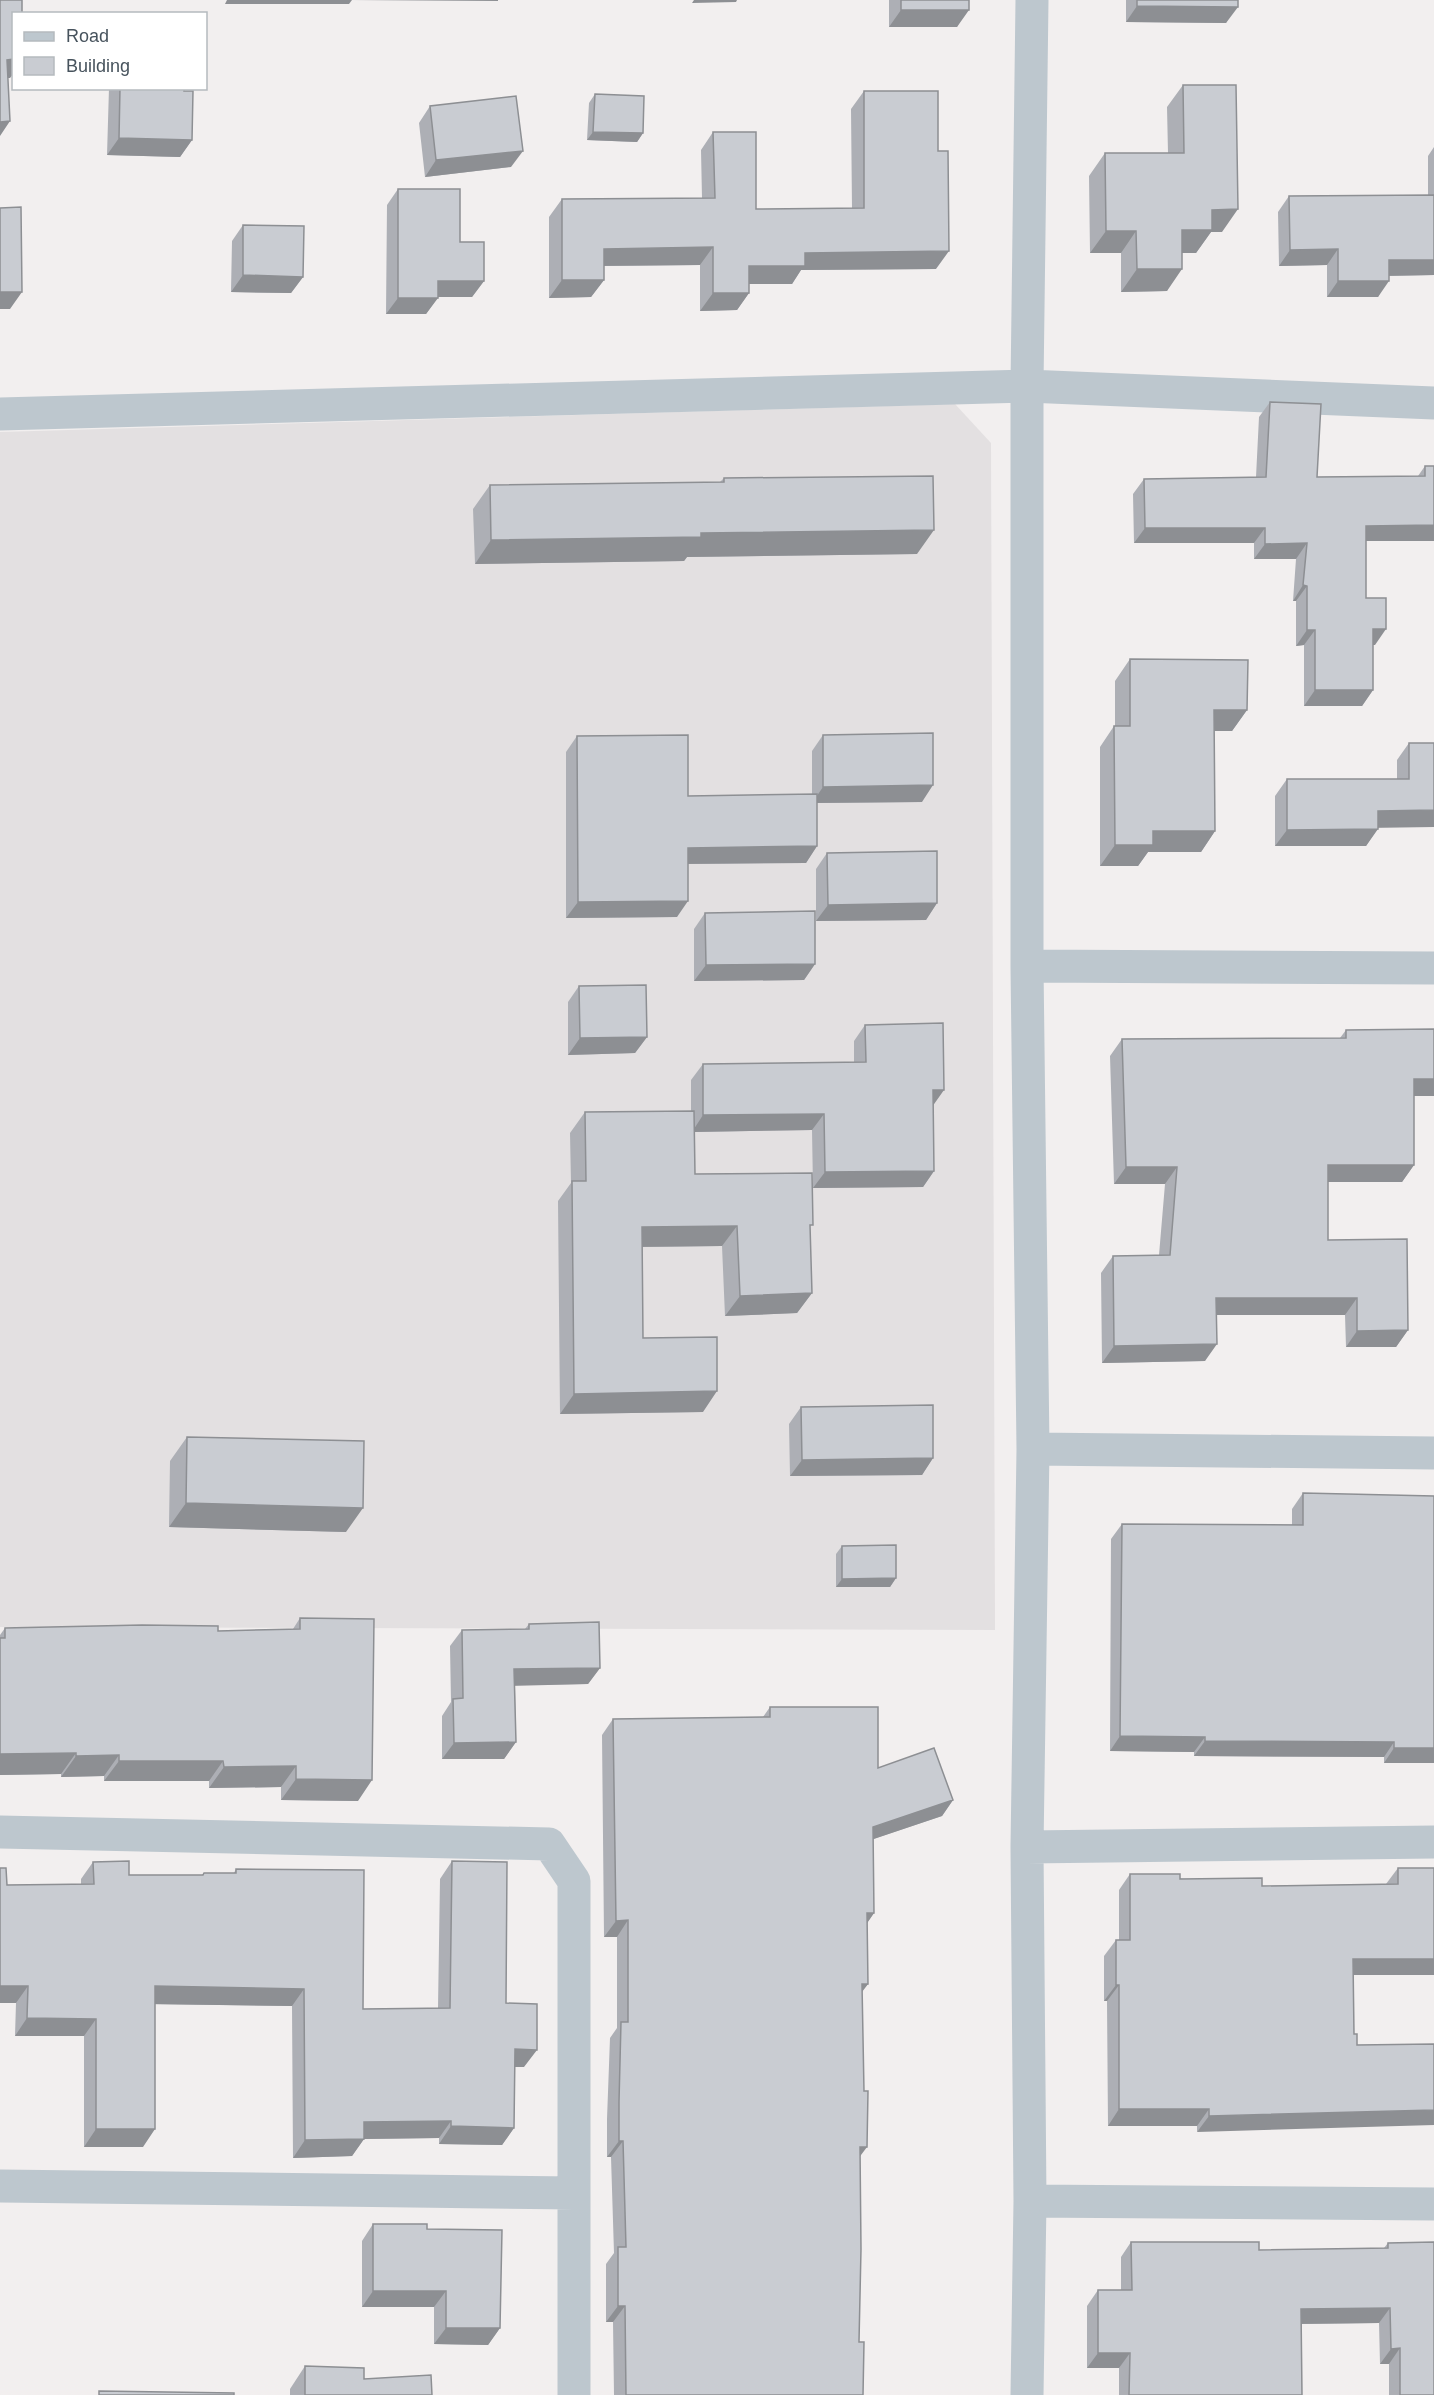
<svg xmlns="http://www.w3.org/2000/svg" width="1434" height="2395" viewBox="0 0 1434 2395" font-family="Helvetica,sans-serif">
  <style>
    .education { fill: #e3e0e1 }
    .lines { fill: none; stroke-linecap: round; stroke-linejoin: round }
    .minor { stroke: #bdc7ce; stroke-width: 33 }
    .wall { fill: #adafb5 }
    .shaded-wall { fill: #8d8f93 }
    .building { fill: #c9ccd2; stroke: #8d8f93; stroke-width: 1.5 }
  </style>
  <rect width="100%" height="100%" fill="#f2efef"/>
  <path class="education" d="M 955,404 L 991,443 L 995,1630 L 0,1627 L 0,432 Z"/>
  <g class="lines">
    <path class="minor" d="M 0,414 L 1027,386 L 1434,403
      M 1027,966 L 1434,968
      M 1033,1449 L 1434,1453
      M 0,1832 L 549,1844 L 574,1881 L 574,2395
      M 1027,1847 L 1434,1842
      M 0,2186 L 574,2193
      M 1030,2201 L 1434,2204
      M 1027,2395 L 1030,2201 L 1027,1847 L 1033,1449 L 1027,966 L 1027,386 L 1032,0"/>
  </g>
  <path class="wall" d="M 889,0 L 969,0 L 957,27 L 889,27 Z
    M 1126,0 L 1238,0 L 1226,23 L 1126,22 Z
    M 1183,85 L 1222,232 L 1211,232 L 1196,253 L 1182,253 L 1167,291 L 1121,292 L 1121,253 L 1090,253 L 1089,176 L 1105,153 L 1168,153 L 1167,107 Z
    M 109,88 L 184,88 L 192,140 L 180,157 L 107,155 Z
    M 864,91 L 936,269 L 801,270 L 792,284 L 749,284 L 749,293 L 737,310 L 700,311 L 700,265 L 604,266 L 604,280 L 591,297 L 549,298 L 549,217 L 562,199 L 702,198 L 701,150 L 713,132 L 756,209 L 852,209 L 851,109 Z
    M 595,94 L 643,133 L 637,142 L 587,140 L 589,103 Z
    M 430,106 L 511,167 L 425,177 L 419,123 Z
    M 1434,147 L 1434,275 L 1389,276 L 1378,297 L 1327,297 L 1327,265 L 1279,266 L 1278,212 L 1289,196 L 1428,195 L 1428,156 Z
    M 398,189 L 460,242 L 484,281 L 472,297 L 438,297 L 426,314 L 386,314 L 387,205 Z
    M 243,225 L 303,277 L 291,293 L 231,292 L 232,241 Z
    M 1270,402 L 1317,477 L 1418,476 L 1425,466 L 1434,466 L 1434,541 L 1366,541 L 1366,598 L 1375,645 L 1373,645 L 1373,690 L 1362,706 L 1304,706 L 1304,645 L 1296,646 L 1296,601 L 1293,601 L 1296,559 L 1254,559 L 1254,543 L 1134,543 L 1133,494 L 1144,479 L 1256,477 L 1259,417 Z
    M 724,478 L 917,554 L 687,557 L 684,561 L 475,564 L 473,509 L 490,485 L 720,482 Z
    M 1130,659 L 1247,710 L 1232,731 L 1214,731 L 1215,831 L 1201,852 L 1148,852 L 1138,866 L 1100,866 L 1100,747 L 1114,726 L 1115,726 L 1115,681 Z
    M 823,735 L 922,802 L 817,803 L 817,846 L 806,863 L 688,864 L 677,917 L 566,918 L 566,752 L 577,736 L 688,796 L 812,794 L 812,751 Z
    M 1409,743 L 1434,743 L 1366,846 L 1275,846 L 1275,796 L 1287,779 L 1397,779 L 1397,760 Z
    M 827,853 L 937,903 L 926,920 L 816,921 L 816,869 Z
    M 705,913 L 815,964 L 804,980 L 694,981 L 694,929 Z
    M 579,986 L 647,1037 L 635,1053 L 568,1055 L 568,1002 Z
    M 865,1025 L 933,1106 L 934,1171 L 923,1187 L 813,1188 L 812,1130 L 694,1132 L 695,1174 L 810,1229 L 812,1293 L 797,1313 L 725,1316 L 722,1246 L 642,1247 L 643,1338 L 703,1412 L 560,1414 L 558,1201 L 571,1183 L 570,1133 L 585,1112 L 691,1111 L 691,1080 L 703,1064 L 854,1062 L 854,1041 Z
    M 1346,1030 L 1434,1096 L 1414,1096 L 1414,1165 L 1402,1182 L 1328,1182 L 1328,1240 L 1408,1330 L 1396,1347 L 1346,1347 L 1345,1315 L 1217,1315 L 1205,1361 L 1102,1363 L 1101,1273 L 1113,1256 L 1159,1255 L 1165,1184 L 1114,1184 L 1110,1056 L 1122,1039 L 1340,1038 Z
    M 801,1407 L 933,1458 L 922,1475 L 790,1476 L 789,1424 Z
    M 187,1437 L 346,1532 L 169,1527 L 170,1461 Z
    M 1303,1493 L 1434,1763 L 1384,1763 L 1384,1757 L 1194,1756 L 1194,1752 L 1110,1751 L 1111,1539 L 1122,1524 L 1292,1525 L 1292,1509 Z
    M 842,1546 L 896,1578 L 890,1587 L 836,1587 L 836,1554 Z
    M 300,1618 L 358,1801 L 281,1800 L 281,1787 L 209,1788 L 209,1781 L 104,1781 L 104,1776 L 61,1777 L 61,1774 L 0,1775 L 0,1635 L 5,1628 L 218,1631 L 293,1629 Z
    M 529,1624 L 600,1668 L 588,1684 L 515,1685 L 516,1742 L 504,1759 L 442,1759 L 442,1716 L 451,1702 L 450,1646 L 462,1630 L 525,1629 Z
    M 770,1707 L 878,1768 L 953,1800 L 942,1816 L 873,1839 L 874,1913 L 867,1923 L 868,1984 L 862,1991 L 860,2156 L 859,2342 L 863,2395 L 614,2395 L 613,2322 L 606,2322 L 606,2264 L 614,2253 L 611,2157 L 607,2157 L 607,2119 L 610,2038 L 617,2028 L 617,1937 L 604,1937 L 602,1735 L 613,1719 L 763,1717 Z
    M 452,1861 L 506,2003 L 524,2067 L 515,2067 L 514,2128 L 502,2145 L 439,2144 L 439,2138 L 364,2139 L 352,2156 L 293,2158 L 292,2006 L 155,2004 L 143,2147 L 84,2147 L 84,2036 L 15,2036 L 16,2003 L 7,1885 L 81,1884 L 81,1879 L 93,1862 L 129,1875 L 202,1875 L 204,1873 L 234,1873 L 236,1869 L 363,2009 L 438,2008 L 440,1879 Z
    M 1398,1868 L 1434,1975 L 1354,1975 L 1197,2132 L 1197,2126 L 1108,2126 L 1107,2001 L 1104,2001 L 1104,1956 L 1116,1940 L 1119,1940 L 1119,1890 L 1130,1874 L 1262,1886 L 1386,1884 Z
    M 373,2224 L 427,2229 L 500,2328 L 488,2345 L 434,2344 L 434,2307 L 362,2307 L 362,2241 Z
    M 1131,2242 L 1259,2250 L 1384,2248 L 1388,2243 L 1434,2395 L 1389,2395 L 1389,2364 L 1380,2364 L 1379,2323 L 1302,2324 L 1302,2395 L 1119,2395 L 1119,2368 L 1087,2368 L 1087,2306 L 1098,2290 L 1121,2290 L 1121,2257 Z
    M 305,2366 L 364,2379 L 432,2395 L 290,2395 L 290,2389 Z"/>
  <path class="shaded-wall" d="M 227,0 L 498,0 L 498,1 L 352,0 L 349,4 L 225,4 Z
    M 694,0 L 737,0 L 736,2 L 692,3 Z
    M 1137,6 L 1238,7 L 1226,23 L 1126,22 Z
    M 901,10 L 969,10 L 957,27 L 889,27 Z
    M 14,59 L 14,73 L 10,78 L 0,78 L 7,60 Z
    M 10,121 L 0,136 L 0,122 Z
    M 593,132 L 643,133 L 637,142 L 587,140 Z
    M 119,138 L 192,140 L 180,157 L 107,155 Z
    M 523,151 L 511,167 L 425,177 L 436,160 Z
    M 1238,209 L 1222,232 L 1211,232 L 1196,253 L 1166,253 L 1182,230 L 1212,210 Z
    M 1106,231 L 1136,231 L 1121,253 L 1090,253 Z
    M 713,247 L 700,265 L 591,266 L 604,249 Z
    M 1338,249 L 1327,265 L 1279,266 L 1290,250 Z
    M 949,251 L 936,269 L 801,270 L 792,284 L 737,284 L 749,266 L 805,253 Z
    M 1389,260 L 1434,260 L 1434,275 L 1378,276 Z
    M 1137,269 L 1182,269 L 1167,291 L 1121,292 Z
    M 243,275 L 303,277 L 291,293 L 231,292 Z
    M 562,280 L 604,280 L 591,297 L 549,298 Z
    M 438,281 L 484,281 L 472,297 L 426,297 Z
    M 1338,281 L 1389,281 L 1378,297 L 1327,297 Z
    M 0,292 L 22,292 L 10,309 L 0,309 Z
    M 713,293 L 749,293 L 737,310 L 700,311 Z
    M 398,298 L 438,298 L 426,314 L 386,314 Z
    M 1434,525 L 1434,541 L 1355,541 L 1366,526 Z
    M 1145,528 L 1265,528 L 1254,543 L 1134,543 Z
    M 934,530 L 917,554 L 687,557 L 684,561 L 475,564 L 491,540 L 701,533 Z
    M 1307,543 L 1296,559 L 1254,559 L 1265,544 Z
    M 1303,585 L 1307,586 L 1296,601 L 1293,601 Z
    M 1373,629 L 1386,629 L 1375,645 L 1362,645 Z
    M 1307,630 L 1315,630 L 1304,645 L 1296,646 Z
    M 1315,690 L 1373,690 L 1362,706 L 1304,706 Z
    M 1214,710 L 1247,710 L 1232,731 L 1199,731 Z
    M 933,785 L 922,802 L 812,803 L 823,787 Z
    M 1434,810 L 1434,827 L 1366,828 L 1378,811 Z
    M 1378,829 L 1366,846 L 1275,846 L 1287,830 Z
    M 1153,831 L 1215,831 L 1201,852 L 1148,852 L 1138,866 L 1100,866 L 1115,845 Z
    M 817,846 L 806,863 L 676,864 L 688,848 Z
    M 688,901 L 677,917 L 566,918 L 578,902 Z
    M 937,903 L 926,920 L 816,921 L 828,905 Z
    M 815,964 L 804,980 L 694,981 L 706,965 Z
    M 647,1037 L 635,1053 L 568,1055 L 580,1038 Z
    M 1414,1079 L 1434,1079 L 1434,1096 L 1402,1096 Z
    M 933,1090 L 944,1090 L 932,1107 Z
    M 824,1114 L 812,1130 L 692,1132 L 703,1115 Z
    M 1328,1165 L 1414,1165 L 1402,1182 L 1316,1182 Z
    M 1126,1167 L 1177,1167 L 1165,1184 L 1114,1184 Z
    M 934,1171 L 923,1187 L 813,1188 L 825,1172 Z
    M 737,1226 L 722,1246 L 628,1247 L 642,1227 Z
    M 812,1293 L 797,1313 L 725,1316 L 740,1296 Z
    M 1216,1298 L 1357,1298 L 1345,1315 L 1204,1315 Z
    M 1408,1330 L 1396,1347 L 1346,1347 L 1357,1331 Z
    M 1217,1344 L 1205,1361 L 1102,1363 L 1114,1346 Z
    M 717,1391 L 703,1412 L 560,1414 L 574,1394 Z
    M 933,1458 L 922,1475 L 790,1476 L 802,1460 Z
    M 186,1503 L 363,1508 L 346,1532 L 169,1527 Z
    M 896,1578 L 890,1587 L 836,1587 L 842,1579 Z
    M 600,1668 L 588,1684 L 503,1686 L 514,1669 Z
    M 1120,1736 L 1205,1737 L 1194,1752 L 1110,1751 Z
    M 1205,1741 L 1394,1742 L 1384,1757 L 1194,1756 Z
    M 516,1742 L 504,1759 L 442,1759 L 454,1743 Z
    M 1394,1748 L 1434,1748 L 1434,1763 L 1384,1763 Z
    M 76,1753 L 61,1774 L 0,1775 L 0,1754 Z
    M 119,1755 L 104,1776 L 61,1777 L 76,1756 Z
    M 119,1761 L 223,1761 L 209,1781 L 104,1781 Z
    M 296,1766 L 281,1787 L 209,1788 L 224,1767 Z
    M 296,1779 L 372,1780 L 358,1801 L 281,1800 Z
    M 953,1800 L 942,1816 L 862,1843 L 873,1827 Z
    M 867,1913 L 874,1913 L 863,1929 Z
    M 628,1920 L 617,1937 L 604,1937 L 616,1921 Z
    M 1353,1959 L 1434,1959 L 1434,1975 L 1342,1975 Z
    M 862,1984 L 868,1984 L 856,2000 Z
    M 1116,1985 L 1119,1985 L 1107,2001 L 1104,2001 Z
    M 0,1986 L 28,1986 L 16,2003 L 0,2003 Z
    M 155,1986 L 304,1989 L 292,2006 L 143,2004 Z
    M 27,2018 L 96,2019 L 84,2036 L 15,2036 Z
    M 515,2049 L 537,2050 L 524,2067 L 503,2067 Z
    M 1119,2109 L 1209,2109 L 1197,2126 L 1108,2126 Z
    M 1434,2110 L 1434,2125 L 1197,2132 L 1209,2116 Z
    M 451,2121 L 439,2138 L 364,2139 L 352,2156 L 293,2158 L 305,2140 L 364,2122 Z
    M 451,2126 L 514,2128 L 502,2145 L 439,2144 Z
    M 96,2129 L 155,2129 L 143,2147 L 84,2147 Z
    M 619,2141 L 623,2141 L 611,2157 L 607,2157 Z
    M 860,2147 L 867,2147 L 855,2163 Z
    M 373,2291 L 446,2291 L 434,2307 L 362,2307 Z
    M 618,2306 L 625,2306 L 613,2322 L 606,2322 Z
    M 1390,2308 L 1379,2323 L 1291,2324 L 1301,2309 Z
    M 446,2328 L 500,2328 L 488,2345 L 434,2344 Z
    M 1400,2348 L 1389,2364 L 1380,2364 L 1391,2349 Z
    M 1098,2353 L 1130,2353 L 1119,2368 L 1087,2368 Z"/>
  <path class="building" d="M 0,0 L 22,0 L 22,14 L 14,14 L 14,59 L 7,60 L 10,121 L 0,122 Z
    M 901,0 L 969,0 L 969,10 L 901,10 Z
    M 1137,0 L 1238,0 L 1238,7 L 1137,6 Z
    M 1183,85 L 1236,85 L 1238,209 L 1212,210 L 1212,230 L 1182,230 L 1182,269 L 1137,269 L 1136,231 L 1106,231 L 1105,153 L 1184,153 Z
    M 120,88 L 184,88 L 184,91 L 193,91 L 192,140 L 119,138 Z
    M 864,91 L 938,91 L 938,151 L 948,151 L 949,251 L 805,253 L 805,266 L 749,266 L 749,293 L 713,293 L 713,247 L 604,249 L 604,280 L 562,280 L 562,199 L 715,198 L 713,132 L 756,132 L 756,209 L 864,208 Z
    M 595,94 L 644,96 L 643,133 L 593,132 Z
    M 516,96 L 523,151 L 436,160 L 430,106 Z
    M 398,189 L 460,189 L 460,242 L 484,242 L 484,281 L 438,281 L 438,298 L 398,298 Z
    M 1434,195 L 1434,260 L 1389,260 L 1389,281 L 1338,281 L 1338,249 L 1290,250 L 1289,196 Z
    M 21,207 L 22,292 L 0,292 L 0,208 Z
    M 243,225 L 304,226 L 303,277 L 243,275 Z
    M 1270,402 L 1321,404 L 1317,477 L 1425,476 L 1425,466 L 1434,466 L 1434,525 L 1366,526 L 1366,598 L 1386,598 L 1386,629 L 1373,629 L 1373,690 L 1315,690 L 1315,630 L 1307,630 L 1307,586 L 1303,585 L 1307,543 L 1265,544 L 1265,528 L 1145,528 L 1144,479 L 1266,477 Z
    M 933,476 L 934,530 L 701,533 L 701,537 L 491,540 L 490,485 L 724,482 L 724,478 Z
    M 1130,659 L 1248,660 L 1247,710 L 1214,710 L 1215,831 L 1153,831 L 1153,845 L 1115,845 L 1114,726 L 1130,726 Z
    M 933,733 L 933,785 L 823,787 L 823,735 Z
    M 688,735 L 688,796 L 817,794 L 817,846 L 688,848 L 688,901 L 578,902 L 577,736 Z
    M 1409,743 L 1434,743 L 1434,810 L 1378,811 L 1378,829 L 1287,830 L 1287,779 L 1409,779 Z
    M 937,851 L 937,903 L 828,905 L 827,853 Z
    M 815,911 L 815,964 L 706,965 L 705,913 Z
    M 646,985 L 647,1037 L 580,1038 L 579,986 Z
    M 943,1023 L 944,1090 L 933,1090 L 934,1171 L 825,1172 L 824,1114 L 703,1115 L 703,1064 L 866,1062 L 865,1025 Z
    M 1434,1029 L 1434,1079 L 1414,1079 L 1414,1165 L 1328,1165 L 1328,1240 L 1407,1239 L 1408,1330 L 1357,1331 L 1357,1298 L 1216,1298 L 1217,1344 L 1114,1346 L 1113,1256 L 1170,1255 L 1177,1167 L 1126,1167 L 1122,1039 L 1346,1038 L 1346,1030 Z
    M 694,1111 L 695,1174 L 812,1173 L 813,1225 L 810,1225 L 812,1293 L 740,1296 L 737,1226 L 642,1227 L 643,1338 L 717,1337 L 717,1391 L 574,1394 L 572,1181 L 586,1181 L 585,1112 Z
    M 933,1405 L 933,1458 L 802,1460 L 801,1407 Z
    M 187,1437 L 364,1441 L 363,1508 L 186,1503 Z
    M 1303,1493 L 1434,1496 L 1434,1748 L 1394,1748 L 1394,1742 L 1205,1741 L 1205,1737 L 1120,1736 L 1122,1524 L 1303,1525 Z
    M 896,1545 L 896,1578 L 842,1579 L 842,1546 Z
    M 300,1618 L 374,1619 L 372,1780 L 296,1779 L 296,1766 L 224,1767 L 223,1761 L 119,1761 L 119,1755 L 76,1756 L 76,1753 L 0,1754 L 0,1638 L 5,1638 L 5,1628 L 142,1625 L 218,1626 L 218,1631 L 300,1629 Z
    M 599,1622 L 600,1668 L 514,1669 L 516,1742 L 454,1743 L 453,1699 L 463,1698 L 462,1630 L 529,1629 L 529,1624 Z
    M 770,1707 L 878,1707 L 878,1768 L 934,1748 L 953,1800 L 873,1827 L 874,1913 L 867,1913 L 868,1984 L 862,1984 L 864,2091 L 868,2091 L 867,2147 L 860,2147 L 861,2249 L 859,2342 L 864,2342 L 863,2395 L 626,2395 L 625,2306 L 618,2306 L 618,2247 L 626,2247 L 623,2141 L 619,2141 L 619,2102 L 621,2022 L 628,2022 L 628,1920 L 616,1921 L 613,1719 L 770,1717 Z
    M 129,1861 L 129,1875 L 203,1875 L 204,1873 L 236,1873 L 236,1869 L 364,1870 L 363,2009 L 450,2008 L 452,1861 L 507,1862 L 506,2003 L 537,2004 L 537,2050 L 515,2049 L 514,2128 L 451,2126 L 451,2121 L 364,2122 L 364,2139 L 305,2140 L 304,1989 L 155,1986 L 155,2129 L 96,2129 L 96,2019 L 27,2018 L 28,1986 L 0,1986 L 0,1868 L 6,1868 L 7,1885 L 94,1884 L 93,1862 Z
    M 1398,1868 L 1434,1868 L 1434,1959 L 1353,1959 L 1354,2034 L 1357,2034 L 1357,2045 L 1434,2044 L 1434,2110 L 1209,2116 L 1209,2109 L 1119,2109 L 1119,1985 L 1116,1985 L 1116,1940 L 1130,1940 L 1130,1874 L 1180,1874 L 1180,1879 L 1262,1878 L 1262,1886 L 1398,1884 Z
    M 373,2224 L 427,2224 L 427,2229 L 502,2230 L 500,2328 L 446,2328 L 446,2291 L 373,2291 Z
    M 1131,2242 L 1259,2242 L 1259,2250 L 1388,2248 L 1388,2243 L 1434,2242 L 1434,2395 L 1400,2395 L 1400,2348 L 1391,2349 L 1390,2308 L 1301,2309 L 1302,2395 L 1129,2395 L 1130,2353 L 1098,2353 L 1098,2290 L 1132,2290 Z
    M 305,2366 L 364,2368 L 364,2379 L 431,2375 L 432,2395 L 305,2395 Z
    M 99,2391 L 234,2393 L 234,2395 L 99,2395 Z"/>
  <rect x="12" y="12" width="195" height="78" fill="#ffffff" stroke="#b5babe" stroke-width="1.5"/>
  <rect x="24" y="32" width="30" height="9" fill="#bdc7ce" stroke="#b5babe" stroke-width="1.5"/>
  <text x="66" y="42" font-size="18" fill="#47535d">Road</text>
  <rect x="24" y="57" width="30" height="18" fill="#c9ccd2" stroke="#b5babe" stroke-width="1.5"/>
  <text x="66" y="72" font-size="18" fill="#47535d">Building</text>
</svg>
